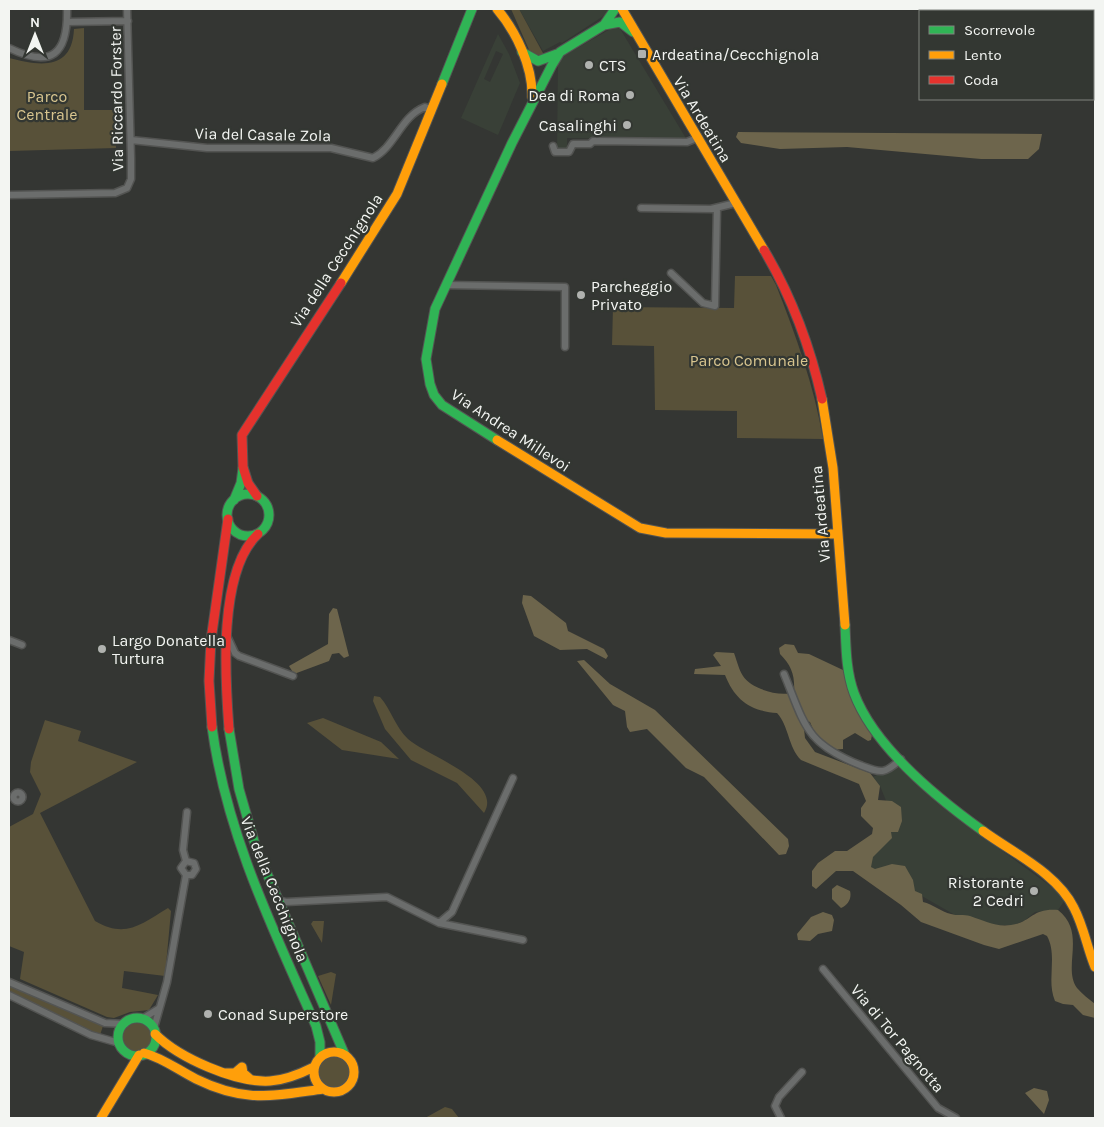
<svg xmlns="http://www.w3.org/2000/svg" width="1104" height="1127" viewBox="0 0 1104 1127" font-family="Karla,sans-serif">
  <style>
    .built { fill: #394037; fill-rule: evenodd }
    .green { fill: #585139 }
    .forest { fill: #6d654c }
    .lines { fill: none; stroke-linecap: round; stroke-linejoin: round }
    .street-casing { stroke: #535452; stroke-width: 9 }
    .fast-casing { stroke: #535452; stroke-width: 11 }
    .slow-casing { stroke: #535452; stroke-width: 11 }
    .jam-casing { stroke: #535452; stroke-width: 11 }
    .street { stroke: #6b6d6c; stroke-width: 6 }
    .fast { stroke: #30b455; stroke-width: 9 }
    .slow { stroke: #ff9f0a; stroke-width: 9 }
    .jam { stroke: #e5322d; stroke-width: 9 }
    .poi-dot { fill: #b0b2af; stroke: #333732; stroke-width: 2 }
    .labels { text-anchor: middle; stroke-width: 4.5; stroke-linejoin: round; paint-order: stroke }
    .poi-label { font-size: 16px; fill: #f3f5f2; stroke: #333732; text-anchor: start }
    .park-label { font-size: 16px; fill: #d8c58f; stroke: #333732 }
    .street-label { font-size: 16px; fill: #f3f5f2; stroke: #333732 }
  </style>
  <rect width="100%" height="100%" fill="#343633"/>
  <path class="built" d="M 519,9 L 609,9 L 605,15 L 562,43 L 560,42 L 543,51 Z
    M 619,27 L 687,140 L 567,138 L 567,151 L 557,151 L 558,63 L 565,55 L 612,28 Z
    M 498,34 L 509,54 L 520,83 L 498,135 L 461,118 ZM 496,51 L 503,54 L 490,82 L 484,79 Z
    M 901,763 L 952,814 L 1053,888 L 1065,900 L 1058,910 L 1035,912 L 1024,921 L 1013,925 L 993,925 L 983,931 L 864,863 L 894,820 L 880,786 L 873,777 Z"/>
  <path class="green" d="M 511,9 L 519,9 L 544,55 L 535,55 L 530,52 Z
    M 84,28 L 84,110 L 115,110 L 116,148 L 9,151 L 9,58 C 40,66 72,71 74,29 Z
    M 735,276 L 771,276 L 776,285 C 796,336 814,385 823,439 L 737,438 L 737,411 L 655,410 L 654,346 L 612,345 L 613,307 L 734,308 Z
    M 374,696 L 380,697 C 391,709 395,727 408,739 C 425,755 504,781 484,813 L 457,783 L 411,760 L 385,729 L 373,701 Z
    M 323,718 L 381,742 L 399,759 L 342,750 L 307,723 Z
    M 45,720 L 81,731 L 78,741 L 137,762 L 40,813 L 95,921 C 126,939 141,924 168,908 L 171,911 L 165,976 L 124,971 L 122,988 L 158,995 L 149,1010 L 130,1012 L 114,1018 L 107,1017 L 20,979 L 24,952 L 9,946 L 9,827 L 33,814 L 41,794 L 30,772 L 31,762 Z
    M 313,921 L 324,921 L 322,943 L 311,924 Z
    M 331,972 L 336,974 L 331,1005 L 318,976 Z
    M 9,985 L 103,1026 L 100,1035 L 9,991 Z
    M122 1037a15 15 0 1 1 30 0a15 15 0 1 1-30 0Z
    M318 1072a16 16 0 1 1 32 0a16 16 0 1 1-32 0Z
    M 445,1107 L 452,1109 L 459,1118 L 425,1118 Z"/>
  <path class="forest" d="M 738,132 L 1042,134 L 1039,149 L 1028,159 L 981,159 L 847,147 L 780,149 L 741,143 L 736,137 Z
    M 523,595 L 531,596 L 566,623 L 568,631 L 604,649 L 608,656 L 606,659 L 587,649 L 560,650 L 534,636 L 522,603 Z
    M 333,608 L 337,609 L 349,656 L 344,658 L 339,653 L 332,654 L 329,661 L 294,674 L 289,666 L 328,644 L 329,614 Z
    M 785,644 L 794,645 L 798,653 L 809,654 L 843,670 L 851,697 L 872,735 L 871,740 L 868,741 L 855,733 L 843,740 L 843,749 C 820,752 818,740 810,722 L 803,720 L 805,738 L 815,752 L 870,773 L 880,786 L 878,800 L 892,801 L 901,807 L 902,821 L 898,832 L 891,832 L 892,838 L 873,857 L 871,867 L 875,869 L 892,864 L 905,866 L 913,880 L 915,891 L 922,894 L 923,902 C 933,904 941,912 951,914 C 957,916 964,914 970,916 C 985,921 995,927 1011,925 C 1031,923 1031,908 1058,910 C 1087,933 1062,967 1077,988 C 1082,994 1089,999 1095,1004 L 1095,1018 L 1083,1015 L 1073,1005 L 1063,1004 L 1055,1001 C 1046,980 1058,956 1047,936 L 1043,934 L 999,949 L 984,945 L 921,922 L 901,905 L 853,871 L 836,871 L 816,889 L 812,886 L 812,871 L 818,863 L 835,851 L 847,851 L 872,834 L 873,828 L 861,816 L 861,808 L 866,801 L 859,784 L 801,760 C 788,747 789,726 777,713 C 750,711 735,700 725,675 L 694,674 L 695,669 L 721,666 L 713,655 L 716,652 L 734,653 C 737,661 739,670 743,676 C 750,688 780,698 794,692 C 795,676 792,666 780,654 L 779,648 Z
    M 584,660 L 610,684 L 655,710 L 788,839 L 789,846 L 786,854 L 779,855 L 704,777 L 686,768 L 647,729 L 630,732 L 627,727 L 625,711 L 613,705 L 577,661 Z
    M 837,885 L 850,891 C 852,898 848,905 841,908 L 832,899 L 832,889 Z
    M 823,912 L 832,915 L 834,920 L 832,931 L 818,934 L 810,941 L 798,940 L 797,934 L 811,917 Z
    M 1034,1088 L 1047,1091 L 1049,1100 L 1044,1114 L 1025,1093 Z"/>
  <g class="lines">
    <defs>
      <path id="street" d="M 67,22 L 128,21
        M 9,48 C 52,69 68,54 67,9
        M 131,140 L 207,148 L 331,148 L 373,158 C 395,147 401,116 425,107 L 431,109
        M 553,146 L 555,152 L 569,152 L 573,144 L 590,144 L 593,141 L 687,142 L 697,138
        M 9,195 L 115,193 L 127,188 L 131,179 L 131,158 L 127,9
        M 641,208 L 711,209 L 736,203
        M 671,273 L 703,303 L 715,306 L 717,209
        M 446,285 L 565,287 L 565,347
        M 228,638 L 235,653 L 239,656 L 293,676
        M 9,640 L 22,645
        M 784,674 C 805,725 805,743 860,765 C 881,773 884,775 901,759
        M13.5 797a4.5 4.5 0 1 1 9 0a4.5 4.5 0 1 1-9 0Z
        M 186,861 L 183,850 L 187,812
        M 186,861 L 194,863 L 196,869 L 192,875 L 186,875
        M 186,861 L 181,868 L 186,875
        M 278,900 L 286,902 L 387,897 L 439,923 L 523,940
        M 439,923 L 452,912 L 513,778
        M 823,969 L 938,1108 L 956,1118
        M 9,982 L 105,1023 L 125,1024
        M 9,995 L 91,1035 L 119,1043
        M 142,1019 L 158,1009
        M 154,1028 L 167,982 L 186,875
        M 781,1118 L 775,1106 L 779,1097 L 802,1072"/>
      <path id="fast" d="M 604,25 L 620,22 L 633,32
        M 522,52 L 538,61 L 557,54
        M 442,84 L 472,9
        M 497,440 L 442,405 L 434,395 L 430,384 L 426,359 L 435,309 L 512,143 L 552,65 L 560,52 L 604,25 L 615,9
        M227 515a21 21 0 1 1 42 0a21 21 0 1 1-42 0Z
        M 234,500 L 241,483 L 243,468
        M 845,625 C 846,648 846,671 854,693 C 874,747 937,798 983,831
        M 212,727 C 226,833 273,929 316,1026 L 320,1042 L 320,1057
        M 229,729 L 239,789 L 256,848 L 344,1053
        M118 1037a19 19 0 1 1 38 0a19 19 0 1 1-38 0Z"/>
      <path id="slow" d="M 497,9 C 516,31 533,67 532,97
        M 622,9 L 764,250
        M 341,283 L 397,194 L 442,84
        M 822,399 L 833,468 L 845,625
        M 497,440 L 640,528 L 666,533 L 837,534
        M 983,831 C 1013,853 1057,873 1074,908 C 1084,927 1087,948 1095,967
        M 155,1034 C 179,1058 236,1083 270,1081 C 286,1080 300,1074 314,1067
        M314 1072a20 20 0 1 1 40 0a20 20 0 1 1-40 0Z
        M 144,1053 C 163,1058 178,1070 196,1079 C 245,1103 271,1096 323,1089
        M 226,1073 L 235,1073 L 242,1067 L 243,1073 L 251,1080
        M 101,1118 L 139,1055"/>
      <path id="jam" d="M 764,250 C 792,297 810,346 822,399
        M 257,496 L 248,483 L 243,467 L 242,435 L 341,283
        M 212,727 L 209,681 L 211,640 L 228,519
        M 229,729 C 225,677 218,571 258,534"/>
    </defs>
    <use href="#street" class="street-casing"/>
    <use href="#fast" class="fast-casing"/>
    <use href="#slow" class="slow-casing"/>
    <use href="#jam" class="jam-casing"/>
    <use href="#street" class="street"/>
    <use href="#fast" class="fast"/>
    <use href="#slow" class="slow"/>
    <use href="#jam" class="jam"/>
  </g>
  <g class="poi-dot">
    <rect x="637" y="49" width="10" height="10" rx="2.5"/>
    <circle cx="589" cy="65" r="5"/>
    <circle cx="630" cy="95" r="5"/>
    <circle cx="627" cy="125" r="5"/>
    <circle cx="581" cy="295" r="5"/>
    <circle cx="102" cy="649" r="5"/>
    <circle cx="1034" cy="891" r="5"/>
    <circle cx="208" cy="1014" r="5"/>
  </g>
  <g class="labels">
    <g class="poi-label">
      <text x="652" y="60">Ardeatina/Cecchignola</text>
      <text x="599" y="71">CTS</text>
      <text x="620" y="101" text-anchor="end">Dea di Roma</text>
      <text x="617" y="131" text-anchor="end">Casalinghi</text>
      <text x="591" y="292">Parcheggio<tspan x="591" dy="18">Privato</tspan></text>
      <text x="112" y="646">Largo Donatella<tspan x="112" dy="18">Turtura</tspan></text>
      <text x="1024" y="888" text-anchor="end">Ristorante<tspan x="1024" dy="18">2 Cedri</tspan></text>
      <text x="218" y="1020">Conad Superstore</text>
    </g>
    <g class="park-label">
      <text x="47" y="102">Parco<tspan x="47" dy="18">Centrale</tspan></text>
      <text x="749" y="366">Parco Comunale</text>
    </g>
    <g class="street-label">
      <text transform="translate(116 99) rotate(-91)" y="6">Via Riccardo Forster</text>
      <text transform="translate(703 119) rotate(59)" y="6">Via Ardeatina</text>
      <text transform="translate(263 134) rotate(1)" y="6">Via del Casale Zola</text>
      <text transform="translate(336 260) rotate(-57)" y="6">Via della Cecchignola</text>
      <text transform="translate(511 430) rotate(33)" y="6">Via Andrea Millevoi</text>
      <text transform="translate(820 514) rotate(-95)" y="6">Via Ardeatina</text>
      <text transform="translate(275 889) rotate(68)" y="6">Via della Cecchignola</text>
      <text transform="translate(898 1038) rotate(50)" y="6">Via di Tor Pagnotta</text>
    </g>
  </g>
  <rect width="1104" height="1127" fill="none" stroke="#f3f5f2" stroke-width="20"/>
  <rect x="919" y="10" width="175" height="90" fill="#333732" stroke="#80837f"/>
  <rect x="929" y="26" width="25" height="8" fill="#30b455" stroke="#80837f"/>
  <text x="964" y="35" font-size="15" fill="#f3f5f2">Scorrevole</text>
  <rect x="929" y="51" width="25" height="8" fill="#ff9f0a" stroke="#80837f"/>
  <text x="964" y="60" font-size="15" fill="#f3f5f2">Lento</text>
  <rect x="929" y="76" width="25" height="8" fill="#e5322d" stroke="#80837f"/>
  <text x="964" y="85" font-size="15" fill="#f3f5f2">Coda</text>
  <g transform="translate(35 35)" stroke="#333732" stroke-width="4" paint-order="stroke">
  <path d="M0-4L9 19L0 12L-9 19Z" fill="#f3f5f2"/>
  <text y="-8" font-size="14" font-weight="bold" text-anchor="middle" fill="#f3f5f2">N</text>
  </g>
</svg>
